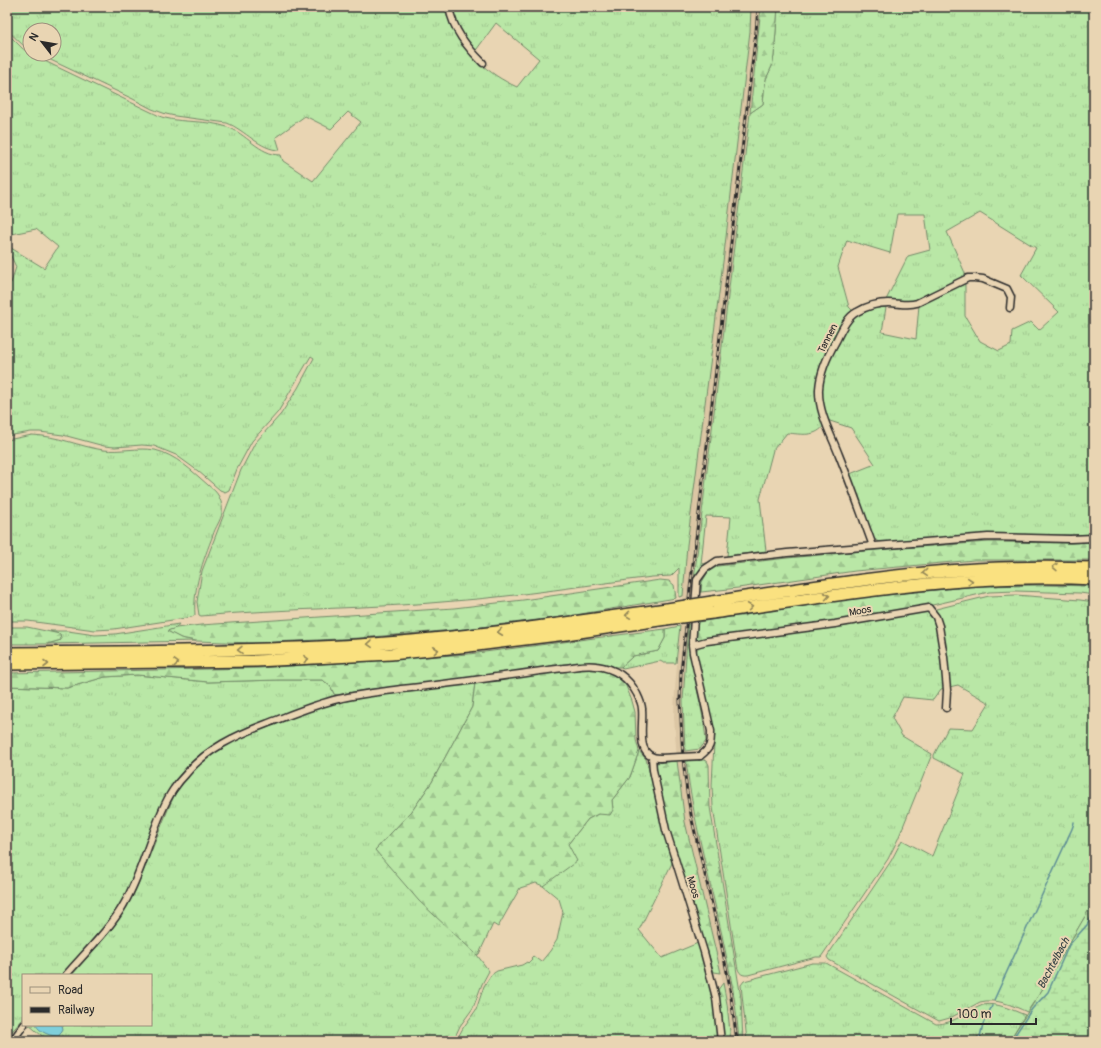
<svg xmlns="http://www.w3.org/2000/svg" width="1101" height="1048" viewBox="0 0 1101 1048" font-family="Pangolin,sans-serif">
  <style>
    .built { fill: #dbc6a4 }
    .grass { fill: url(#grass-tufts); stroke: #728968 }
    .forest { fill: url(#forest-firs); stroke: #728968 }
    .wetland { fill: url(#wetland-marsh); stroke: #728968 }
    .water { fill: #7fcfdb; stroke: #5d8d95 }
    .lines { fill: none; stroke-linecap: round; stroke-linejoin: round }
    .stream { stroke: #5d8d95; stroke-width: 1.5 }
    .minor-casing { stroke: #2b2b2b; stroke-width: 9 }
    .motorway-casing { stroke: #2b2b2b; stroke-width: 14 }
    .minor { stroke: #e9d5b3; stroke-width: 6 }
    .motorway { stroke: #fae180; stroke-width: 11 }
    .rail-casing { stroke: #2b2b2b; stroke-width: 3 }
    .rail { stroke: #e9d5b3; stroke-width: 1.5; stroke-dasharray: 4.5; stroke-linecap: butt }
    .minor-bridge-casing { stroke: #2b2b2b; stroke-width: 9; stroke-linecap: butt }
    .motorway-bridge-casing { stroke: #2b2b2b; stroke-width: 14; stroke-linecap: butt }
    .minor-bridge { stroke: #e9d5b3; stroke-width: 6 }
    .motorway-bridge { stroke: #fae180; stroke-width: 11 }
    .oneway { stroke: #928656 }
    .labels { text-anchor: middle; stroke-width: 4; stroke-linejoin: round; paint-order: stroke }
    .street-label { font-size: 10px; fill: #2b2b2b; stroke: #e9d5b3 }
    .water-label { font-size: 11px; font-style: italic; fill: #384445; stroke: #e9d5b3 }
  </style>
  <defs>
    <pattern id="grass-tufts" width="24" height="20" patternUnits="userSpaceOnUse"><rect width="24" height="20" fill="#b9e7a6"/><path d="M3 7l-1-3M5 7V3M7 7l1-3M15 17l-1-3M17 17v-4M19 17l1-3" fill="none" stroke="#9fc68f"/></pattern>
    <pattern id="forest-firs" width="22" height="20" patternUnits="userSpaceOnUse"><rect width="22" height="20" fill="#b9e7a6"/><path d="M5 1l3.5 6h-7zM16 11l3.5 6h-7z" fill="#9fc68f"/></pattern>
    <pattern id="wetland-marsh" width="20" height="14" patternUnits="userSpaceOnUse"><rect width="20" height="14" fill="#b9e7a6"/><path d="M1 5h8M5 5V1M11 12h8M15 12V8" fill="none" stroke="#9fc68f"/></pattern>
  </defs>
  <rect width="100%" height="100%" fill="#e9d5b3"/>
  <filter id="ink" filterUnits="userSpaceOnUse"><feTurbulence type="fractalNoise" baseFrequency=".025" numOctaves="2"/><feDisplacementMap in="SourceGraphic" scale="8" xChannelSelector="R" yChannelSelector="G"/><feConvolveMatrix kernelMatrix="1 2 1 2 8 2 1 2 1" color-interpolation-filters="sRGB"/></filter>
  <g filter="url(#ink)">
    <path class="built" d="M 751,7 L 761,7 L 759,31 L 692,589 L 684,672 L 684,730 L 689,791 L 701,848 L 727,959 L 734,999 L 739,1041 L 731,1041 L 727,1004 L 722,978 L 685,822 L 677,761 L 674,717 L 675,689 L 687,545 L 724,254 L 750,31 Z"/>
    <path class="grass" d="M 7,7 L 446,7 C 447,12 448,18 450,22 C 463,52 488,74 517,87 L 539,59 L 496,23 L 474,53 L 459,31 L 451,7 L 751,7 L 750,31 L 724,254 L 687,545 L 683,596 L 679,597 L 679,568 L 671,576 L 652,577 C 586,585 521,596 454,601 C 370,609 285,608 201,616 L 199,615 L 197,602 L 202,571 L 241,470 L 255,443 L 281,414 L 298,388 L 314,358 L 311,356 L 278,412 L 252,441 L 237,469 L 229,490 L 225,492 L 220,490 L 198,471 L 176,455 L 154,446 L 142,445 L 115,447 L 104,446 L 63,435 L 40,432 L 31,432 L 7,436 L 7,283 L 11,283 L 16,267 L 9,252 L 11,248 L 44,268 L 58,247 L 36,229 L 7,235 L 7,33 L 22,48 L 30,54 L 151,112 C 156,114 160,117 165,118 C 185,123 207,120 227,127 C 246,133 259,155 281,155 L 283,161 L 313,181 L 361,122 L 348,112 L 331,129 L 305,116 L 276,137 L 280,150 C 260,150 245,130 227,123 L 175,116 L 166,114 L 152,109 L 133,99 L 38,54 L 54,54 L 54,30 L 30,30 L 30,50 L 24,46 L 7,30 Z
      M 778,7 L 1094,7 L 1094,534 L 1070,535 L 988,534 L 880,542 L 874,539 L 859,502 L 850,474 L 875,464 L 851,428 L 827,420 C 824,410 821,400 821,390 C 821,371 836,343 846,327 C 849,323 854,319 857,316 C 866,310 876,308 886,307 L 882,332 L 916,339 L 919,305 L 965,282 L 965,316 L 980,341 L 999,351 L 1011,345 L 1012,331 L 1031,322 L 1039,330 L 1059,312 L 1021,275 L 1036,248 L 980,213 L 947,232 L 965,273 L 965,276 L 920,299 L 912,301 L 886,300 L 908,256 L 930,250 L 925,214 L 897,214 L 890,253 L 847,240 L 838,267 L 849,307 L 853,311 C 827,344 807,382 825,424 C 816,438 801,434 787,433 L 773,450 L 760,499 L 766,551 L 727,556 L 731,517 L 706,516 L 701,564 L 707,563 L 708,572 L 702,582 L 701,592 L 692,596 L 750,113 L 763,104 L 764,91 L 766,79 L 772,66 L 774,56 Z
      M 32,435 C 58,436 78,446 103,450 C 120,452 138,447 155,450 C 176,455 192,471 208,485 C 211,488 216,491 218,495 C 221,500 223,507 222,513 C 221,520 215,528 213,535 C 203,561 193,587 195,615 L 192,617 L 114,629 L 95,630 L 28,621 L 7,621 L 7,440 Z
      M 1016,595 L 1080,600 L 1094,602 L 1094,901 L 1042,990 L 1027,1012 C 1012,1005 996,998 980,1002 L 950,1018 L 939,1021 L 829,960 L 827,957 L 830,952 L 891,861 L 902,840 L 932,856 L 965,774 L 934,758 L 934,755 L 948,728 L 973,729 L 989,703 L 958,685 L 949,687 L 935,612 L 936,609 L 989,596 Z
      M 925,611 C 933,614 935,619 937,626 L 945,688 L 941,689 L 933,700 L 903,697 L 892,718 L 902,736 L 932,754 L 919,787 L 898,839 L 888,859 L 821,957 L 816,957 L 748,975 C 740,976 738,971 737,964 L 713,807 L 712,785 L 714,743 L 713,731 L 696,652 C 698,646 702,645 708,643 Z
      M 179,624 L 176,628 L 168,631 L 181,638 L 196,641 L 47,644 L 61,640 L 60,634 L 50,631 L 68,631 L 95,635 L 115,634 Z
      M 688,624 L 690,624 C 687,664 703,702 706,741 L 700,749 L 685,751 L 683,701 Z
      M 680,626 L 676,663 L 664,663 L 660,661 L 623,669 L 621,667 L 633,656 L 658,651 L 665,638 L 665,629 Z
      M 137,675 L 208,682 L 279,680 L 323,680 L 331,687 L 334,694 L 337,695 C 315,702 293,711 271,719 C 248,728 224,737 203,752 C 152,790 150,852 122,903 C 115,915 105,926 95,936 C 84,949 73,962 61,975 L 23,975 L 23,1019 L 7,1037 L 7,686 L 67,688 L 105,677 Z
      M 475,683 L 472,707 L 432,782 L 412,811 L 375,850 L 477,955 L 489,971 L 482,984 L 473,1008 L 460,1026 L 453,1041 L 61,1041 L 61,1037 L 59,1039 L 47,1040 L 29,1025 L 151,1025 L 151,975 L 72,975 L 111,930 L 127,907 L 137,887 L 169,807 L 176,792 L 190,774 L 206,758 L 227,744 L 253,733 L 315,709 L 341,702 L 366,697 Z
      M 639,751 L 646,759 L 673,861 L 639,930 L 662,958 L 698,943 C 710,974 715,1008 719,1041 L 456,1041 L 463,1028 L 476,1010 L 484,986 L 491,975 L 497,971 L 522,965 L 527,962 L 528,963 L 532,959 L 531,958 L 533,956 L 541,962 L 550,951 L 557,940 L 563,912 L 559,899 L 543,886 L 546,883 L 568,844 L 588,819 L 598,814 L 613,810 L 612,800 L 630,777 Z
      M 812,963 L 826,963 L 936,1024 C 945,1024 952,1021 960,1017 C 967,1013 975,1008 983,1005 C 997,1002 1012,1010 1025,1015 L 1009,1041 L 984,1041 L 982,1037 L 978,1036 L 974,1041 L 747,1041 L 741,985 L 744,981 Z"/>
    <path class="forest" d="M 761,7 L 778,7 L 774,56 L 772,66 L 766,79 L 764,91 L 763,104 L 750,113 Z
      M 989,542 L 1072,543 L 1094,542 L 1094,560 L 974,560 L 855,571 L 738,588 L 701,592 L 702,582 L 708,572 L 718,566 L 787,558 L 875,550 Z
      M 660,580 L 669,581 L 674,585 L 676,598 L 569,616 L 465,629 L 360,638 L 253,643 L 196,641 L 181,638 L 167,631 L 176,628 L 201,625 L 454,608 L 523,600 Z
      M 1044,585 L 1094,586 L 1094,595 L 1080,593 L 1016,591 L 989,592 L 928,606 L 834,622 L 699,641 L 695,639 L 698,622 L 855,598 L 977,586 Z
      M 7,627 L 27,627 L 60,634 L 61,640 L 47,644 L 7,644 Z
      M 665,629 L 665,638 L 658,651 L 633,656 L 621,667 L 615,667 L 606,664 L 594,662 L 573,663 L 475,677 L 365,690 L 337,695 L 334,694 L 331,687 L 323,680 L 279,680 L 208,682 L 137,675 L 105,677 L 67,688 L 7,686 L 7,673 L 259,668 L 469,654 Z
      M 594,669 L 604,671 L 617,676 L 626,686 L 632,701 L 635,712 L 636,740 L 639,751 L 630,777 L 612,800 L 613,810 L 610,815 L 598,814 L 588,819 L 568,844 L 577,861 L 543,886 L 536,883 L 520,888 L 498,927 L 493,924 L 479,954 L 477,955 L 419,901 L 375,850 L 412,811 L 432,782 L 472,707 L 475,683 C 515,678 554,671 594,669 Z
      M 704,760 L 707,761 L 709,765 L 710,807 L 741,998 L 743,1041 L 739,1041 C 737,1014 733,986 727,959 C 714,893 694,829 686,761 Z
      M 677,761 L 685,822 L 721,973 L 714,972 L 669,829 L 655,774 L 655,765 L 656,763 Z
      M 723,983 L 727,1004 L 731,1041 L 723,1041 L 717,991 Z"/>
    <path class="wetland" d="M 1094,901 L 1094,1041 L 1079,1041 L 1075,1038 L 1072,1041 L 1009,1041 L 1042,990 Z"/>
    <path class="water" d="M 36,1025 L 62,1025 L 63,1029 L 59,1036 C 52,1037 39,1032 36,1025 Z"/>
    <g class="lines">
      <path class="stream" d="M 994,1000 L 1067,840 C 1069,834 1073,829 1074,822
        M 979,1041 L 983,1024 L 992,1006
        M 1011,1041 L 1032,1009 L 1048,992 L 1069,945 L 1087,925 L 1094,912"/>
      <defs>
        <path id="minor" d="M 449,7 C 453,30 467,47 483,63
          M 873,546 C 862,516 851,485 839,455 C 831,434 818,412 819,389 C 820,372 828,355 836,341 C 841,331 847,317 857,312 C 867,306 879,303 889,303 C 898,303 908,306 917,303 L 968,278 L 974,278 L 983,279 L 1007,289 L 1011,297 L 1010,308
          M 692,645 L 707,641 L 835,624 L 929,608 L 936,617 L 939,626 L 944,657 L 947,690 L 946,708
          M 700,756 C 711,748 711,744 711,731 L 693,653 L 692,645 L 697,580 L 705,569 L 717,561 L 787,553 L 988,537 L 1070,539 L 1094,538
          M 652,757 L 653,770 L 666,830 L 704,952 L 716,998 L 721,1041
          M 66,975 C 84,954 111,928 124,904 C 141,875 148,842 162,811 C 165,804 169,796 173,790 C 177,784 181,779 186,774 C 206,749 237,735 266,724 C 290,715 313,705 338,699 C 359,694 380,692 401,689 C 431,686 460,682 489,678 C 514,675 539,671 564,668 C 574,667 586,664 596,666 C 615,668 628,677 637,694 C 639,698 642,704 642,709 C 644,725 634,758 660,758
          M 12,1041 L 24,1025"/>
        <path id="motorway" d="M 712,602 C 799,589 888,574 976,569 C 1015,567 1055,567 1094,568
          M 712,613 C 838,595 966,572 1094,579
          M 7,653 C 111,652 216,652 320,647 C 342,646 364,645 386,643 C 480,636 574,622 667,609
          M 7,664 L 256,661 L 391,654 L 469,646 L 566,634 L 666,619"/>
      </defs>
      <use href="#minor" class="minor-casing"/>
      <use href="#motorway" class="motorway-casing"/>
      <use href="#minor" class="minor"/>
      <use href="#motorway" class="motorway"/>
      <defs>
        <path id="rail" d="M 737,1041 L 729,982 L 720,938 L 692,820 L 687,792 L 683,759 L 680,701 L 681,673 L 690,589 L 756,32 L 758,7"/>
      </defs>
      <use href="#rail" class="rail-casing"/>
      <use href="#rail" class="rail"/>
      <defs>
        <path id="minor-bridge" d="M 660,758 L 700,756"/>
        <path id="motorway-bridge" d="M 667,609 L 712,602
          M 666,619 L 712,613"/>
      </defs>
      <use href="#minor-bridge" class="minor-bridge-casing"/>
      <use href="#motorway-bridge" class="motorway-bridge-casing"/>
      <use href="#minor-bridge" class="minor-bridge"/>
      <use href="#motorway-bridge" class="motorway-bridge"/>
    </g>
    <defs><path id="oneway-chevron" d="M-2-3.5L2.5 0L-2 3.5" fill="none" stroke-width="1.6" stroke-linecap="round" stroke-linejoin="round"/></defs>
    <g class="oneway">
      <use href="#oneway-chevron" transform="translate(1055 567) rotate(-179)"/>
      <use href="#oneway-chevron" transform="translate(925 573) rotate(175)"/>
      <use href="#oneway-chevron" transform="translate(970 581) rotate(-5)"/>
      <use href="#oneway-chevron" transform="translate(827 596) rotate(-8)"/>
      <use href="#oneway-chevron" transform="translate(750 607) rotate(-8)"/>
      <use href="#oneway-chevron" transform="translate(628 615) rotate(172)"/>
      <use href="#oneway-chevron" transform="translate(500 632) rotate(173)"/>
      <use href="#oneway-chevron" transform="translate(370 644) rotate(177)"/>
      <use href="#oneway-chevron" transform="translate(240 650) rotate(179)"/>
      <use href="#oneway-chevron" transform="translate(436 650) rotate(-6)"/>
      <use href="#oneway-chevron" transform="translate(306 659) rotate(-3)"/>
      <use href="#oneway-chevron" transform="translate(176 663) rotate(-1)"/>
      <use href="#oneway-chevron" transform="translate(46 664)"/>
    </g>
  </g>
  <g class="labels">
    <g class="street-label">
      <text transform="translate(827 338) rotate(-63)" y="4">Tannen</text>
      <text transform="translate(860 610) rotate(-10)" y="4">Moos</text>
      <text transform="translate(694 887) rotate(73)" y="4">Moos</text>
    </g>
    <g class="water-label">
      <text transform="translate(1053 963) rotate(-62)" y="4">Bachtelbach</text>
    </g>
  </g>
  <rect width="1101" height="1048" fill="none" stroke="#e9d5b3" stroke-width="24"/>
  <rect x="12" y="12" width="1077" height="1024" fill="none" stroke="#2b2b2b" stroke-width="1.5" filter="url(#ink)"/>
  <rect x="22" y="974" width="130" height="52" fill="#e9d5b3" stroke="#9d917d"/>
  <rect x="30" y="987" width="20" height="6" fill="#e9d5b3" stroke="#9d917d"/>
  <text x="58" y="994" font-size="12" fill="#2b2b2b">Road</text>
  <rect x="30" y="1007" width="20" height="6" fill="#2b2b2b" stroke="#9d917d"/>
  <text x="58" y="1014" font-size="12" fill="#2b2b2b">Railway</text>
  <g transform="translate(42 42) rotate(301)"><circle r="19" fill="#e9d5b3" stroke="#9d917d"/>
  <path d="M0-3L7 15L0 10L-7 15Z" fill="#2b2b2b"/>
  <text y="-6" font-size="11" font-weight="bold" text-anchor="middle" fill="#2b2b2b">N</text>
  </g>
  <path d="M951 1018v6h85v-6" fill="none" stroke="#2b2b2b" stroke-width="2"/>
  <text x="957" y="1018" font-size="12" fill="#2b2b2b" stroke="#e9d5b3" stroke-width="3" paint-order="stroke">100 m</text>
</svg>
